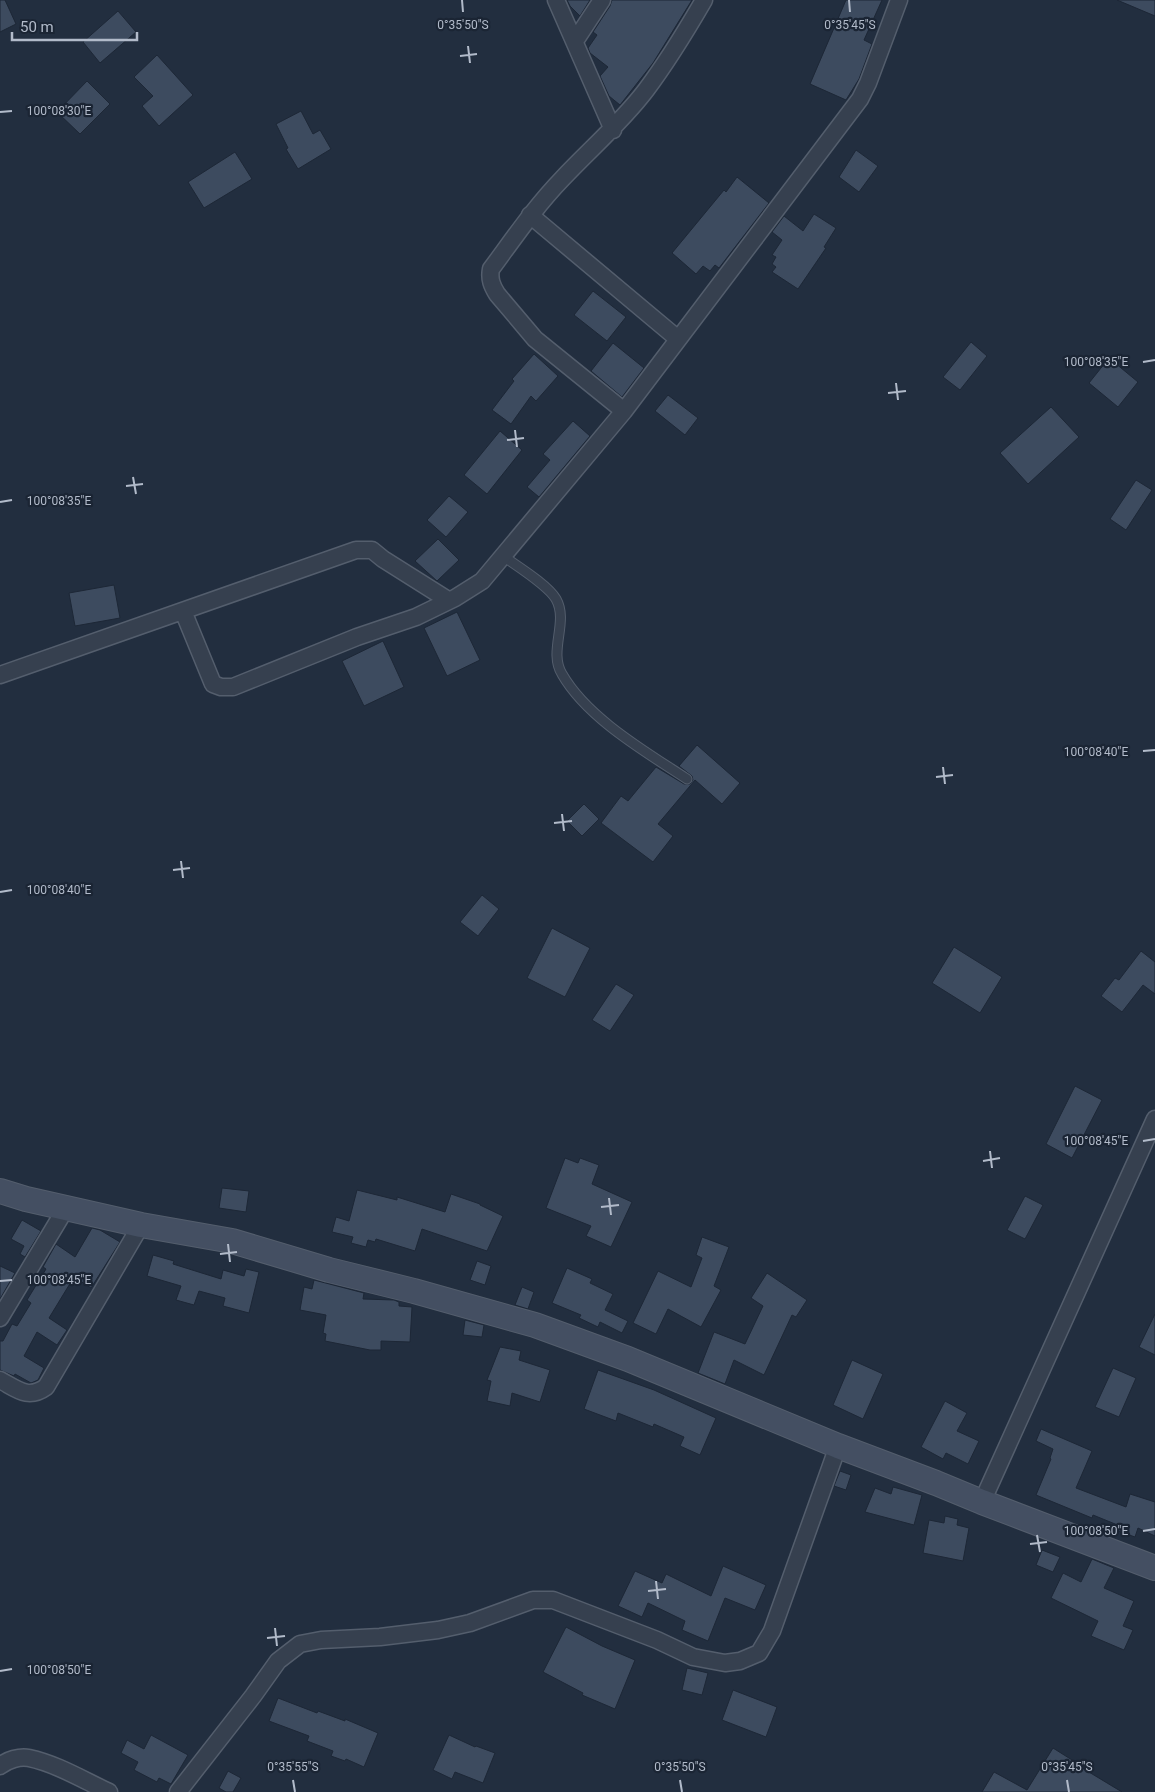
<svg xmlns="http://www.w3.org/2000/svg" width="1155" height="1792" viewBox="0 0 1155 1792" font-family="Roboto,sans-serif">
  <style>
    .building { fill: #3d4b5f; stroke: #1d2736 }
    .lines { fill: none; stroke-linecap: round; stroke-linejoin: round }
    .lane-casing { stroke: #545e6d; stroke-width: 11 }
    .street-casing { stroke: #545e6d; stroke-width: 19 }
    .secondary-casing { stroke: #545e6d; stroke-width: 26 }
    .lane { stroke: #36404f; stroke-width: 9 }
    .street { stroke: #36404f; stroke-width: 16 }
    .secondary { stroke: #444f62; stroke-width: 24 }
    .ticks { fill: none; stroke: #b2bbca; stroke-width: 2 }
    .ticks-label { font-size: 12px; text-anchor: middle; fill: #b2bbca; stroke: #1b2534; stroke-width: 4.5; stroke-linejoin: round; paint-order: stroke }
  </style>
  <rect width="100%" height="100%" fill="#222e3f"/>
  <path class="building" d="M 0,0 L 5,0 L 16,24 L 0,32 Z
    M 567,0 L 590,0 L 580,16 L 570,6 Z
    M 612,0 L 692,0 L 653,63 L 620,105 L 609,96 L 600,76 L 608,67 L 590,53 L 588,48 L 597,35 L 593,32 L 610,6 Z
    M 846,0 L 882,0 L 864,40 L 872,44 L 859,79 L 846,100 L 810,84 Z
    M 1117,0 L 1155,0 L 1155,16 Z
    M 118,11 L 136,32 L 100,63 L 83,42 Z
    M 157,55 L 193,95 L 159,126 L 142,106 L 153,96 L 134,77 Z
    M 87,81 L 110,104 L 80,134 L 57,112 Z
    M 301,111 L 313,134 L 320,130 L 331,149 L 298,169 L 286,149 L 288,148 L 276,124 Z
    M 856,150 L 878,166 L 859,192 L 839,177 Z
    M 235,152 L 252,179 L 204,208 L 188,182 Z
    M 737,177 L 769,203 L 719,268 L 715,265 L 710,271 L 703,266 L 696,274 L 672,253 L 724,190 L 726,192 Z
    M 814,214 L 836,228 L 824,247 L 826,248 L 798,289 L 772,272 L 776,267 L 772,264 L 776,257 L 772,255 L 782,240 L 772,232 L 784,216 L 803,231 Z
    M 593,291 L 626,317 L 607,341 L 574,315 Z
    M 971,342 L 987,356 L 960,390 L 943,377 Z
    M 613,343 L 644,368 L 622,397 L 591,371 Z
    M 534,354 L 558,376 L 536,401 L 531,396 L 511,424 L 492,410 L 514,381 L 512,379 Z
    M 1109,358 L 1138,382 L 1118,407 L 1089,383 Z
    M 668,395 L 698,418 L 685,435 L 655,411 Z
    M 1051,407 L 1079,437 L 1028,484 L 1000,453 Z
    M 573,421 L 590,436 L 539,497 L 527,487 L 550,460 L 543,454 Z
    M 500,431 L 522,450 L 487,494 L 464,475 Z
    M 1136,480 L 1152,490 L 1126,530 L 1110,519 Z
    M 449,496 L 468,512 L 446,537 L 427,520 Z
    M 438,539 L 459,560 L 437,581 L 415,561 Z
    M 114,585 L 120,618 L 75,626 L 69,593 Z
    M 457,612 L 480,660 L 447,676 L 424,628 Z
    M 383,641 L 404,687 L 364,706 L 342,661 Z
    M 697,745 L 740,783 L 722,804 L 695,780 L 658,824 L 673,836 L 653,862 L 601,823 L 621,796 L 628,801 L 656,767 L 684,784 L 690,784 L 693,780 L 692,776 L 679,766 Z
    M 584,804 L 599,819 L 582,836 L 567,821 Z
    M 482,895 L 499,909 L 478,936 L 460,922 Z
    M 552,928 L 590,948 L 565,997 L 527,978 Z
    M 954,947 L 1002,977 L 980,1013 L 932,983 Z
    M 1141,951 L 1155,962 L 1155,994 L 1143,985 L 1122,1012 L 1101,996 L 1115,978 L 1119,980 Z
    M 616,984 L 634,995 L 610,1031 L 592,1020 Z
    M 1075,1086 L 1102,1100 L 1072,1158 L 1046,1144 Z
    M 565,1158 L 578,1163 L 580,1158 L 599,1165 L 592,1184 L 632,1202 L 611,1247 L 586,1236 L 591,1226 L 546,1208 Z
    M 222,1188 L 249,1191 L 246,1212 L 219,1208 Z
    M 357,1190 L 397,1200 L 397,1197 L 445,1212 L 451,1194 L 480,1204 L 480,1205 L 503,1216 L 487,1251 L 422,1229 L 415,1251 L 376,1239 L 375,1242 L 368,1240 L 366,1247 L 351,1243 L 353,1237 L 332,1232 L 336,1217 L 349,1221 Z
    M 1025,1196 L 1043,1205 L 1025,1239 L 1007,1230 Z
    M 22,1220 L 41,1231 L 25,1257 L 20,1254 L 24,1246 L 11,1239 Z
    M 92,1228 L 100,1230 L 120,1242 L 91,1288 L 74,1277 L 49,1318 L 67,1330 L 57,1345 L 37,1332 L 24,1356 L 44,1368 L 38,1380 L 31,1383 L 15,1374 L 14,1376 L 0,1370 L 0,1341 L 3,1341 L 12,1324 L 17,1326 L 31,1303 L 27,1300 L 46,1269 L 43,1267 L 56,1244 L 75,1257 Z
    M 702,1237 L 729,1247 L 714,1286 L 721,1290 L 701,1327 L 668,1309 L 656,1334 L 633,1323 L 658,1271 L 691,1287 L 702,1258 L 696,1255 Z
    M 153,1255 L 174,1261 L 173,1264 L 221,1279 L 223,1270 L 244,1276 L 246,1269 L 259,1272 L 249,1313 L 223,1306 L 225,1298 L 199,1291 L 194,1305 L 176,1300 L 181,1286 L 147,1276 Z
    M 477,1261 L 491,1266 L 485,1285 L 470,1280 Z
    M 0,1266 L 15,1273 L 0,1299 Z
    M 567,1268 L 592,1279 L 590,1283 L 613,1294 L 605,1310 L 628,1321 L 622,1333 L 600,1322 L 598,1327 L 579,1318 L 581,1315 L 552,1303 Z
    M 767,1273 L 807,1300 L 796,1317 L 792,1315 L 764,1375 L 734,1360 L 725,1384 L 698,1373 L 714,1332 L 745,1344 L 763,1306 L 751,1298 Z
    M 314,1280 L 364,1293 L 363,1299 L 394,1300 L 399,1302 L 399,1306 L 412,1307 L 410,1342 L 381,1341 L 381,1350 L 370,1350 L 325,1341 L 326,1334 L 323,1333 L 326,1315 L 300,1310 L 304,1287 L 312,1289 Z
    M 522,1287 L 534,1292 L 528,1309 L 515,1305 Z
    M 1155,1314 L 1155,1355 L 1139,1347 Z
    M 465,1320 L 484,1325 L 482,1337 L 463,1335 Z
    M 500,1347 L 521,1351 L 519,1360 L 550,1370 L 540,1402 L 512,1393 L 510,1406 L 487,1401 L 491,1381 L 487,1380 Z
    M 852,1360 L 883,1374 L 863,1419 L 833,1405 Z
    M 1113,1368 L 1136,1378 L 1119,1417 L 1095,1407 Z
    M 598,1370 L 654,1390 L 716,1418 L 700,1455 L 680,1446 L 684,1437 L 654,1424 L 653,1427 L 618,1413 L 616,1421 L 584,1409 Z
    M 945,1401 L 967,1413 L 957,1431 L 979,1441 L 968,1464 L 946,1453 L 943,1459 L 921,1447 Z
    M 1041,1429 L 1092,1451 L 1076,1488 L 1126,1507 L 1130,1494 L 1155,1502 L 1155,1536 L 1138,1528 L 1135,1537 L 1118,1531 L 1120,1526 L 1093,1515 L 1092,1518 L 1036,1495 L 1051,1459 L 1050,1458 L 1053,1449 L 1036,1441 Z
    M 840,1471 L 851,1475 L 846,1490 L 834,1486 Z
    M 893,1487 L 922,1495 L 914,1525 L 865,1512 L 875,1488 L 891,1494 Z
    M 945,1516 L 958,1519 L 957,1525 L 969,1528 L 963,1561 L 923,1553 L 929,1520 L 944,1523 Z
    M 1042,1550 L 1060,1557 L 1053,1572 L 1036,1565 Z
    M 1092,1559 L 1114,1568 L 1104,1588 L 1134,1601 L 1123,1626 L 1133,1630 L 1124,1650 L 1091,1636 L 1098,1621 L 1051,1598 L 1063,1573 L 1081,1582 Z
    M 723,1566 L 766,1585 L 755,1610 L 725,1598 L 708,1641 L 682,1630 L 685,1621 L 648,1603 L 642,1617 L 618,1606 L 635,1571 L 662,1583 L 666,1574 L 711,1596 Z
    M 566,1627 L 602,1646 L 635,1660 L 615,1709 L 582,1695 L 583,1693 L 543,1672 Z
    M 687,1668 L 708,1673 L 702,1695 L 682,1690 Z
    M 733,1690 L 777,1707 L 766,1737 L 722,1720 Z
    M 278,1698 L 317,1713 L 318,1711 L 345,1721 L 345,1719 L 378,1733 L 364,1767 L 346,1759 L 345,1761 L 331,1756 L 333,1751 L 307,1741 L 309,1736 L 269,1721 Z
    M 151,1735 L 188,1755 L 171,1784 L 159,1778 L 157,1782 L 134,1770 L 138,1762 L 121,1753 L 127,1740 L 144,1749 Z
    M 449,1735 L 475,1747 L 476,1746 L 495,1753 L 483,1783 L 455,1772 L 452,1779 L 433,1770 Z
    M 1053,1748 L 1080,1765 L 1079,1766 L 1122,1792 L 982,1792 L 994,1772 L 1027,1790 Z
    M 228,1771 L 241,1778 L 233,1792 L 226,1792 L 219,1788 Z"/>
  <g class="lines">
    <defs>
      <path id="lane" d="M 503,556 C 517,566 548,585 556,599 C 569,622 548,651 562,674 C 587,718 646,752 687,779"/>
      <path id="street" d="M 556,0 L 613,130
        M 575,41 L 602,0
        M 530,215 L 678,339
        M 624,411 L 535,339 L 497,294 C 492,286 489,279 491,269 C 514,238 535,207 562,179 C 590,149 621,123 646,90 C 667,62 686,31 704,0
        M 183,611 L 213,684 L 221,687 L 233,687 L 357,637 L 416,617 L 455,598 L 482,581 L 624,411 L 860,99 L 868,83 L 899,0
        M 0,675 L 356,550 L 372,550 L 383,559 L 448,600
        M 0,1318 L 66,1208
        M 0,1380 C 17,1389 28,1400 46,1387 L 141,1225
        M 982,1502 L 1155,1119
        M 0,1766 C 7,1760 20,1756 29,1758 C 57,1764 83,1780 109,1792
        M 178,1792 L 253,1696 L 278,1661 L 300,1644 L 321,1640 L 380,1637 L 438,1630 L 470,1623 L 533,1600 L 553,1600 L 657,1640 L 693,1657 L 725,1663 L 740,1661 L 759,1653 L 772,1631 L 838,1446"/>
      <path id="secondary" d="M 0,1191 L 26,1199 L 141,1225 L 232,1241 L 329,1270 L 414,1291 L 535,1325 L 628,1359 L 838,1446 L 936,1483 L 982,1502 L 1155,1568"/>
    </defs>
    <use href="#lane" class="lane-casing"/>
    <use href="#street" class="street-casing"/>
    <use href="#secondary" class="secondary-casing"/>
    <use href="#lane" class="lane"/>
    <use href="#street" class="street"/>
    <use href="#secondary" class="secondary"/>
  </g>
  <path class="ticks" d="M 462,0 L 463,12M 849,0 L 850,12M 468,46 L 470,63M 460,56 L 477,54M 0,112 L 12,111M 1143,362 L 1155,360M 896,383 L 898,400M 888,393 L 906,391M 515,430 L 517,447M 507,440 L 524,438M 133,477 L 136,494M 126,486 L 143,484M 0,502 L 12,500M 1143,751 L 1155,750M 943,767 L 945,784M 936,777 L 953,775M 562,814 L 564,831M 554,823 L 572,821M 181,861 L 183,878M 173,870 L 190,868M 0,892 L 12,890M 1143,1141 L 1155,1139M 990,1151 L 992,1168M 983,1161 L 1000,1158M 609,1198 L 611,1215M 601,1207 L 619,1205M 228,1244 L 230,1262M 220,1254 L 237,1252M 0,1281 L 12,1280M 1143,1531 L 1155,1529M 1037,1535 L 1040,1552M 1030,1544 L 1047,1542M 656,1581 L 658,1599M 648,1591 L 666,1589M 275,1628 L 277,1646M 267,1638 L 285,1636M 0,1671 L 12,1669M 293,1780 L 295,1792M 680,1780 L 682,1792M 1067,1780 L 1069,1792"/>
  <g class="ticks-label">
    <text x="463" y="29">0°35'50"S</text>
    <text x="850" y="29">0°35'45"S</text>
    <text x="59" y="115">100°08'30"E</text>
    <text x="1096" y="366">100°08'35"E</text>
    <text x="59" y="505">100°08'35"E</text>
    <text x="1096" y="756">100°08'40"E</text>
    <text x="59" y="894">100°08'40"E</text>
    <text x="1096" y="1145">100°08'45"E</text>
    <text x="59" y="1284">100°08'45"E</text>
    <text x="1096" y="1535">100°08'50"E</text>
    <text x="59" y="1674">100°08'50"E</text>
    <text x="293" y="1771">0°35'55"S</text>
    <text x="680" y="1771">0°35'50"S</text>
    <text x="1067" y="1771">0°35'45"S</text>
  </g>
  <path d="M12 32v8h125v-8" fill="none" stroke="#b2bbca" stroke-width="2.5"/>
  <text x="20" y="32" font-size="15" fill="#b2bbca" stroke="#1b2534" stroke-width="4" paint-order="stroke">50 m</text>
</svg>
